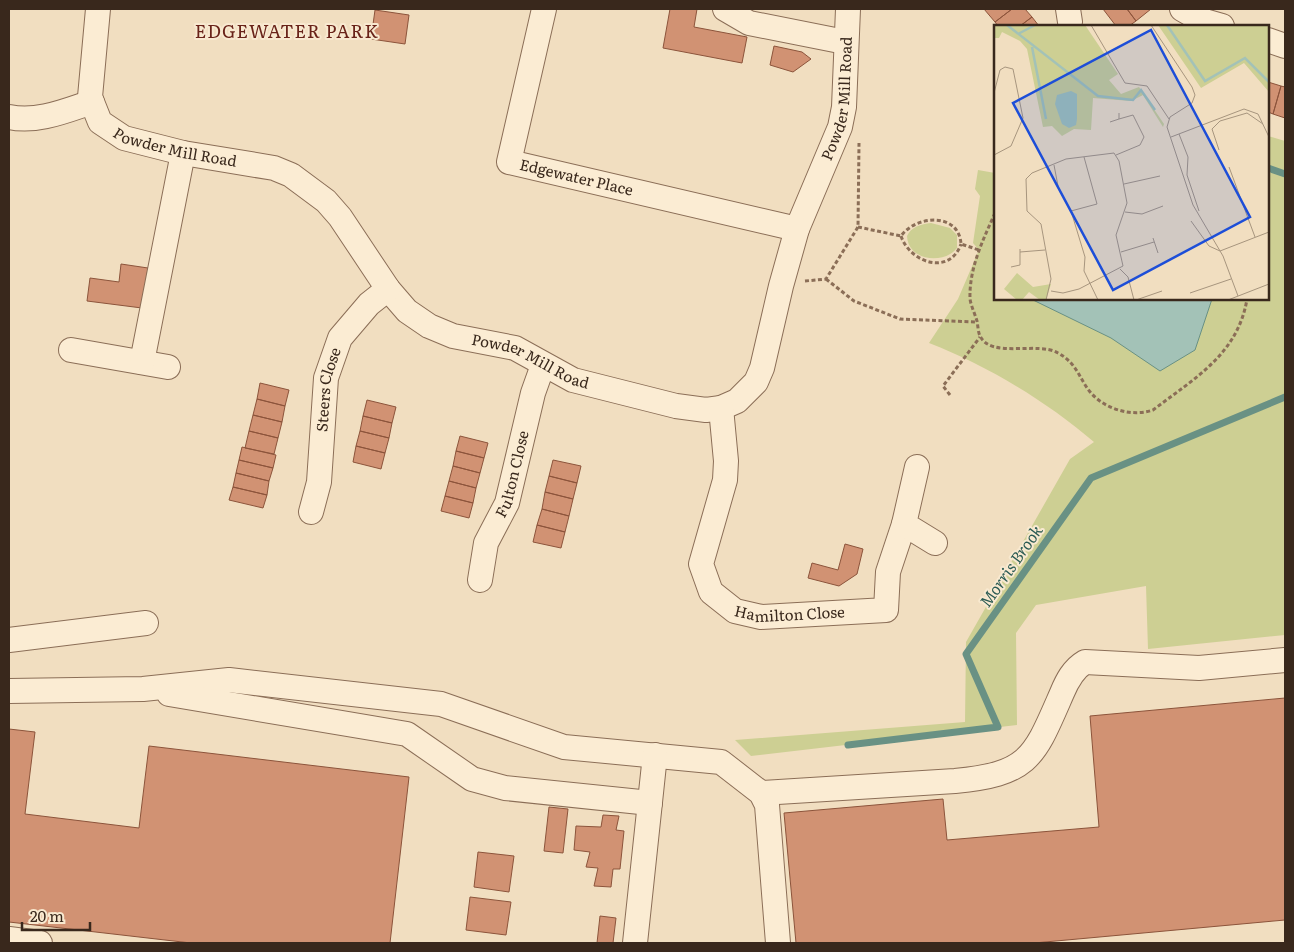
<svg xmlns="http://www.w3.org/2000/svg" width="1294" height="952" viewBox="0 0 1294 952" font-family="Literata,serif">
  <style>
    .green { fill: #cdcf93 }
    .water { fill: #a3c2b7; stroke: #699184 }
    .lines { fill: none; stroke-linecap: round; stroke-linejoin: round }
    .stream { stroke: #699184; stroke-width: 7 }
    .building { fill: #d19273; stroke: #8c543b }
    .minor-casing { stroke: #8b6e57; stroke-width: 26 }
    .path { stroke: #8b6e57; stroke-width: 3; stroke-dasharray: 4 2.5; stroke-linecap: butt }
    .minor { stroke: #fbecd3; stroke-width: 24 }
    .labels { text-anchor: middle; stroke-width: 4; stroke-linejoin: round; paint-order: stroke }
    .street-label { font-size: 15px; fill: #39281c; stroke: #f8e9d0 }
    .water-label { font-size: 16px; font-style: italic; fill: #2a5a53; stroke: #f8e9d0 }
    .quarter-label { font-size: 18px; letter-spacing: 1px; fill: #692319; stroke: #f8e9d0 }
    .inset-river { fill: none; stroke: #a3c2b7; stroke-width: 2.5 }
    .inset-road { fill: none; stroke: #a7957e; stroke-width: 1 }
    .view { fill: #1d4ed8; fill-opacity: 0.15; stroke: #1d4ed8; stroke-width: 2.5 }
    .inset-edge { fill: none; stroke: #39281c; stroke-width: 2.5 }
  </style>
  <rect width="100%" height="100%" fill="#f1dec0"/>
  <path class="green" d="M 1268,136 L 1285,141 L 1285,635 L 1148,649 L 1146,586 L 1036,605 L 1016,633 L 1017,725 L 751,756 L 735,740 L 965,722 L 966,642 L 1070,459 L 1094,442 C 1046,401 988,366 929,343 L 958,299 L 979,250 L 973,243 L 980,196 L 975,189 L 978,170 L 995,173 L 995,299 L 1268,299 Z
    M 931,223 L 950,228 L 957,235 L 957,248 C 944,265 908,261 907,236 C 911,227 921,224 931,223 Z"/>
  <path class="water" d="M 1031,299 L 1212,299 L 1195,350 L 1160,371 L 1111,338 Z"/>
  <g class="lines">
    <path class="stream" d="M 1268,168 L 1285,174
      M 848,745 L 998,727 L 966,654 L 1091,478 L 1285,397"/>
  </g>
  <path class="building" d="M 670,9 L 697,9 L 694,27 L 747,37 L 742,63 L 663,48 Z
    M 984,9 L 1012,9 L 995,22 Z
    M 1012,9 L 1025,9 L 1032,17 L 1020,26 L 998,26 L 995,22 Z
    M 1103,9 L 1127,9 L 1136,21 L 1129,26 L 1116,26 Z
    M 1127,9 L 1151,9 L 1136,21 Z
    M 375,10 L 409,15 L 405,44 L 371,39 Z
    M 1032,17 L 1039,26 L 1020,26 Z
    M 774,46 L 802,52 L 811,59 L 793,72 L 770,65 Z
    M 1268,82 L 1281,86 L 1273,114 L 1268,112 Z
    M 1281,86 L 1285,87 L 1285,118 L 1273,114 Z
    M 121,264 L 148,268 L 142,308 L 87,301 L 90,278 L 119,282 Z
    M 260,383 L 289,390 L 285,406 L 257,399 Z
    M 257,399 L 285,406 L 282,422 L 253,415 Z
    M 367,400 L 396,407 L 392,423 L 363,416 Z
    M 253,415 L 282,422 L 278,438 L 249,431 Z
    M 363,416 L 392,423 L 389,438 L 360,431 Z
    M 249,431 L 278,438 L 274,454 L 245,448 Z
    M 360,431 L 389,438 L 385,453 L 356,446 Z
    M 460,436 L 488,443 L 484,458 L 456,451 Z
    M 356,446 L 385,453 L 381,469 L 353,462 Z
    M 242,447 L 276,455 L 273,468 L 239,460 Z
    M 456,451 L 484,458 L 480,473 L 453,466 Z
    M 239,460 L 273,468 L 269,481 L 236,473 Z
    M 553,460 L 581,466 L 577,483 L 549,476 Z
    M 453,466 L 480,473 L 476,488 L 449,481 Z
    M 236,473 L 269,481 L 267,495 L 233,487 Z
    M 549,476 L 577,483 L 573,499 L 545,492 Z
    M 449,481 L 476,488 L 473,503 L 445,496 Z
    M 233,487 L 267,495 L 263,508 L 229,500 Z
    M 545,492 L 573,499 L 569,516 L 542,509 Z
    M 445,496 L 473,503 L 469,518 L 441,511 Z
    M 542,509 L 569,516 L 565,532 L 537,525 Z
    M 537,525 L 565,532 L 561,548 L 533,542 Z
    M 845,544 L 863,549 L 857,574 L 839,586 L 808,578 L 812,563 L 838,570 Z
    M 1285,698 L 1285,920 L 1034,943 L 796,943 L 784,813 L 943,799 L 947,840 L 1099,827 L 1090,716 Z
    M 9,729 L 35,732 L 25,814 L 139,828 L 149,746 L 409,777 L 390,943 L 191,943 L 9,922 Z
    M 549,807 L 568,809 L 563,853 L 544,851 Z
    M 603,815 L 619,816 L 616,830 L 624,831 L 620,869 L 613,869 L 611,887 L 594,886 L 598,868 L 586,867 L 590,852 L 574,850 L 576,826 L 601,827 Z
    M 478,852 L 514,856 L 509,892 L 474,887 Z
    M 470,897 L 511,902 L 506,935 L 466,930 Z
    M 600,916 L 616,918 L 613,943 L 597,943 Z"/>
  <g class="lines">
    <defs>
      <g id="minor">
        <path id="s1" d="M 98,9 L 90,97 L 100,122 L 124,138 L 183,153 L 274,168 L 291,175 L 326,201 L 340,217 L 388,289 L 407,311 L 429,326 L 453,336 L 515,348 L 573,380 L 676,406 L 706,410 L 721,408 L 737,401 L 756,382 L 762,368 L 781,286 L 797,229 L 840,127 L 844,107 L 848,9"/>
        <path id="s2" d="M 544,9 L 509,162 L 797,229"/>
        <path d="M 725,9 L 749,23 L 845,42"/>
        <path d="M 1068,9 L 1070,22"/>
        <path d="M 1182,9 L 1201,20 L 1222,26"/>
        <path d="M 1268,40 L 1285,46"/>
        <path d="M 9,117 C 37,123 65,111 92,102"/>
        <path d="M 71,350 L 168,367"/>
        <path d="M 142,362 L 183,153"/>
        <path id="s3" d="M 721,408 L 726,461 L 725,480 L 701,564 L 711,592 L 735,611 L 761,617 L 886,610 L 888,572 L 904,524"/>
        <path d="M 917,467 L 904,524 L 935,543"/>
        <path id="s4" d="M 311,512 L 319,482 L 326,378 L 340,338 L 369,304 L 388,289"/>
        <path id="s5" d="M 480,580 L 486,543 L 507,503 L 533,393 L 543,365"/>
        <path d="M 9,640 L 146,623"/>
        <path d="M 9,691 L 143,689 L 229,680 L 441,704 L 564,747 L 721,762 L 761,793 L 767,805 L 778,943"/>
        <path d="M 169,694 L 407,734 L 472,779 L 505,788 L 650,803"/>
        <path d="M 761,793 L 955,781 C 1030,774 1034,757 1062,693 C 1067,681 1073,669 1085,662 L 1199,668 L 1285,660"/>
        <path d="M 9,939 L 40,943"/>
        <path d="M 635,943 L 655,755"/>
      </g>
    </defs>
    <use href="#minor" class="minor-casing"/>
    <path class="path" d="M 995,213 C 983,240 969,268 970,299 C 971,306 975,314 977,321 C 978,326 978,332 980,336 C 991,359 1038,341 1058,353 C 1078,364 1079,379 1091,393 C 1106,410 1133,417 1153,410 C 1195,378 1238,354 1247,299
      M 858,227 L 901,236 C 916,215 959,212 961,244 L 979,250
      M 901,236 C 910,263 950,276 961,244
      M 826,279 L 854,301 L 900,319 L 977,322
      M 805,281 L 826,279 L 858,227 L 859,143
      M 950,395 L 943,386 L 980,337"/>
    <use href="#minor" class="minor"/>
  </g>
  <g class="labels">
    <g class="street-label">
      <text dy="5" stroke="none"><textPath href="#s1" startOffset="1171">Powder Mill Road</textPath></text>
      <text dy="5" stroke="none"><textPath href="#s1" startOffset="196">Powder Mill Road</textPath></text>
      <text dy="5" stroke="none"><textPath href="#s2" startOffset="226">Edgewater Place</textPath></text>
      <text dy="5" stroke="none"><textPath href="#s1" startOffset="631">Powder Mill Road</textPath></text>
      <text dy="5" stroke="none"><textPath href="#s4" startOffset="124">Steers Close</textPath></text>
      <text dy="5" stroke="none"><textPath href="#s5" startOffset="112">Fulton Close</textPath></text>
      <text dy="5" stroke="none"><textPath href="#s3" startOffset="275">Hamilton Close</textPath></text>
    </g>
    <g class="water-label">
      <text transform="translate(1011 566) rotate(-55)" y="6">Morris Brook</text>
    </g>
    <g class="quarter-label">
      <text x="287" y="38">EDGEWATER PARK</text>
    </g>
  </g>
  <g transform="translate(994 25)">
    <rect width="275" height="275" fill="#f1dec0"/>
    <path d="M 0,0 L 91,0 L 124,49 L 115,55 L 127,69 L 145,62 L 170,99 L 169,102 L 149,70 L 137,76 L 99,73 L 97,105 L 80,104 L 68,111 L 58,101 L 49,102 L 33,24 L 26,16 L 8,7 L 5,13 L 0,13 L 0,25 ZM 164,0 L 275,0 L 275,67 L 250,38 L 207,63 ZM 23,248 L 39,262 L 57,259 L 52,275 L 46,275 L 35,267 L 28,275 L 23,275 L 10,264 Z" fill="#cdcf93"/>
    <path d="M 77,66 L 83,69 L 83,94 L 82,100 L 75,103 L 68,99 L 61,79 L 63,70 Z" fill="#a3c2b7"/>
    <path class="inset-river" d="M 13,0 L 104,71 L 139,75 L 147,65 L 161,85M 173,0 L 211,56 L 251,33 L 275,57M 24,9 L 41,0M 38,22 L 52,94"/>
    <path class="inset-road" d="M 97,0 L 131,58 L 153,61 L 175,94M 157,0 L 198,62 L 201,70 L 198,78 L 176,92 L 173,102 L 199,180 L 229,231 L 244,271M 0,68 L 6,45 L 11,42 L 19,44 L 29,93 L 17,121 L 0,130M 116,97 L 125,94 L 125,88M 185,109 L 194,132 L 193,150 L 205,186M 177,112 L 250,84 L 264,89 L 275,112M 225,125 L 218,104 L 226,96 L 253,88 L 269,99M 122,130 L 146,120 L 150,112 L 139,90 L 125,94M 90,132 L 103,179 L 77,186 L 91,232 L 90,246 L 104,275M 60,140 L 64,161M 235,142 L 261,212M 130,159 L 166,151M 131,187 L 148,189 L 169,181M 197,196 L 215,221 L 226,226 L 275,207M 159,213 L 164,228M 26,227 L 51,225M 127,227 L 160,217M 17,242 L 26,240 L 26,224M 126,244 L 134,252 L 140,275M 196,268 L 237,254M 52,275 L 57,254 L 47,199 L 33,186 L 32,154 L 38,148 L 72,134 L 120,128 L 125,136 L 133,178 L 122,210 L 129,241 L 85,264 L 69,268 L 57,266M 142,275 L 168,266M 234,275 L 275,259"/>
    <path class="view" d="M 157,5 L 256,192 L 119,265 L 19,78 Z"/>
    <rect width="275" height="275" class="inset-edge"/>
  </g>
  <rect width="1294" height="952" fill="none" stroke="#39281c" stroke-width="20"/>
  <path d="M22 922v8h68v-8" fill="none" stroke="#39281c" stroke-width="2.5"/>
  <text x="30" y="922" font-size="15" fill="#39281c" stroke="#f8e9d0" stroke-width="4" paint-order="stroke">20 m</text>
</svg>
